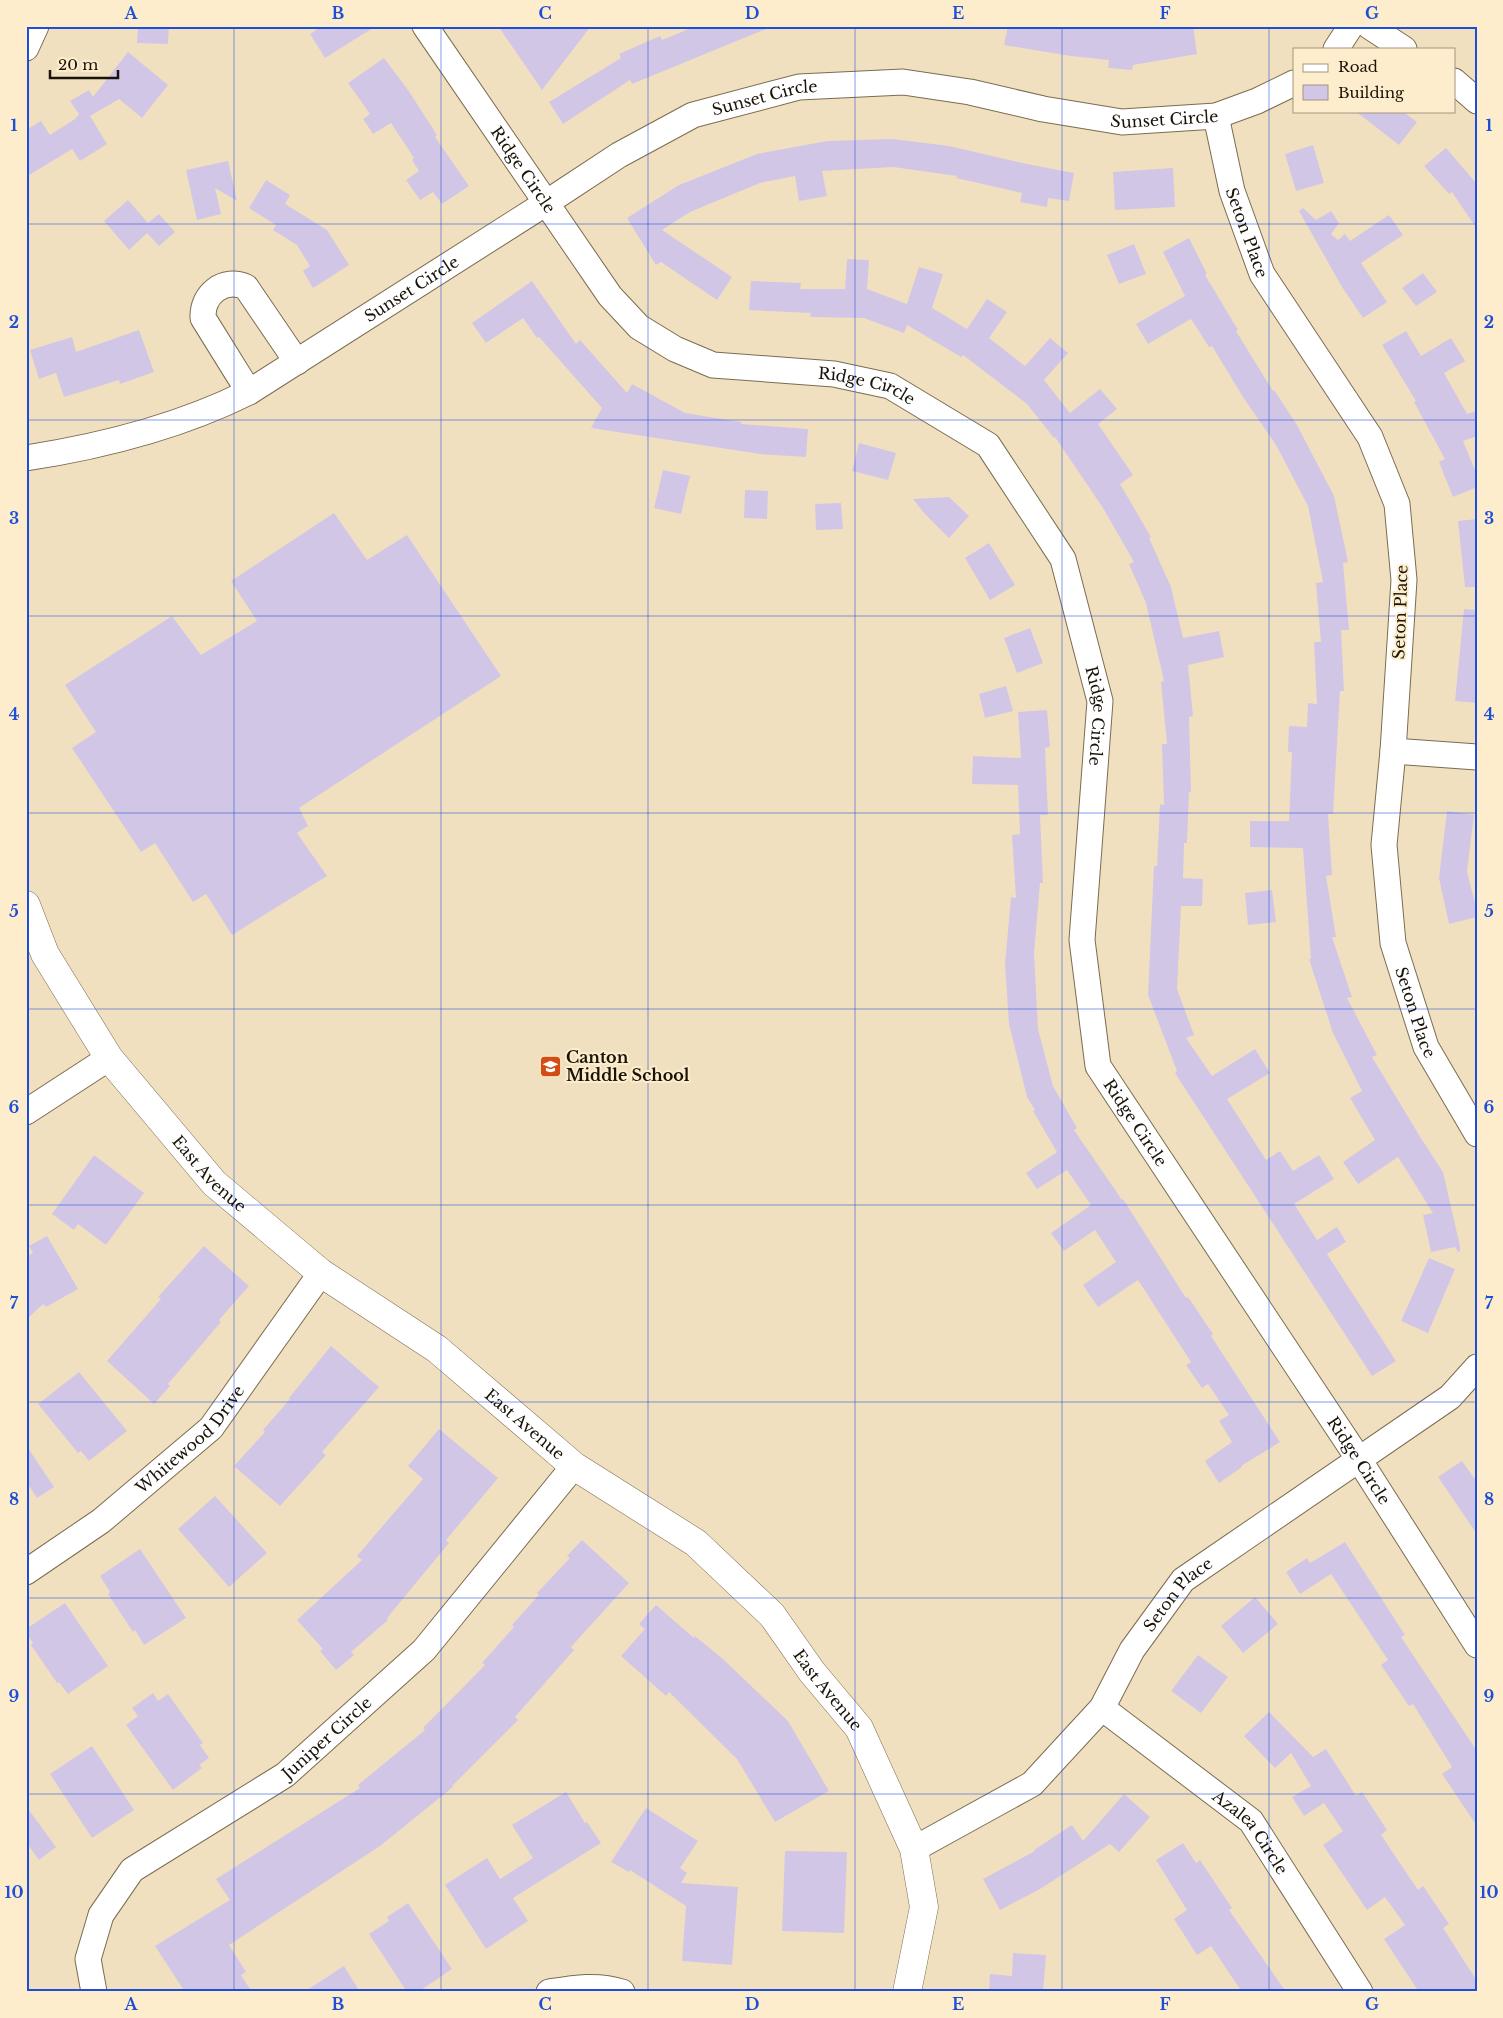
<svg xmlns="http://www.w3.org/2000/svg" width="1503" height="2018" viewBox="0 0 1503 2018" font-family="'Libre Baskerville',serif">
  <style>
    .building { fill: #d2c6e7 }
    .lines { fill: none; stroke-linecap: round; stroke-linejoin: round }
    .street-casing { stroke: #7b6c50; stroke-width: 27 }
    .secondary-casing { stroke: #7b6c50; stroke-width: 29 }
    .street { stroke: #fff; stroke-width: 25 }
    .secondary { stroke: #fff; stroke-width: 28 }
    .grid { fill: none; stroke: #1d4ed8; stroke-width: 1; stroke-opacity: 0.55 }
    .labels { text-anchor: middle; stroke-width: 4; stroke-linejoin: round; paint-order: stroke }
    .street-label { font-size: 16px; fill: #191308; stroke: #feedcd }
    .poi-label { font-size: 16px; font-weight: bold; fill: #191308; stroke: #feedcd; text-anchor: start }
    .neatline { fill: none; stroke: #1d4ed8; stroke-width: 2 }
    .grid-label { font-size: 16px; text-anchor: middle; font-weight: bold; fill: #1d4ed8 }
  </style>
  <rect width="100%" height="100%" fill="#f1e0c0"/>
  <path class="building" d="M 138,26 L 169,26 L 168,44 L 137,43 Z
    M 322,26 L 376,26 L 325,58 L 310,34 Z
    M 498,26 L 591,26 L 542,90 Z
    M 696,26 L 771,27 L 632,84 L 630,80 L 563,124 L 549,102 L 621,58 L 619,54 L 660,36 L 662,40 Z
    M 1008,26 L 1193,26 L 1197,54 L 1133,65 L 1132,70 L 1108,68 L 1109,60 L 1071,56 L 1004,45 Z
    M 128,52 L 168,85 L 142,118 L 119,99 L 90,116 L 107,144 L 80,161 L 72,149 L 26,177 L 26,130 L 41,121 L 50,135 L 75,119 L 79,114 L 70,101 L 89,90 L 93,97 Z
    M 384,58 L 408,90 L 437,135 L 435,137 L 469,186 L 442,204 L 433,192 L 420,200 L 406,180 L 419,171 L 412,160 L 414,158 L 391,123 L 373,134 L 363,119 L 370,114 L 348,83 Z
    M 1355,111 L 1402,111 L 1417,122 L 1399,145 Z
    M 892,139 L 949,146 L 1027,164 L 1074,173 L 1069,201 L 1048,198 L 1047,207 L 1020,202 L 1022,193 L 956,178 L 957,176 L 893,167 L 822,171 L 827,196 L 799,201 L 795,176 L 760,183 L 690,212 L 662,230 L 732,277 L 717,300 L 661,262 L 656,265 L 627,218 L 679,185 L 757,154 L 827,141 Z
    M 1313,145 L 1324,183 L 1296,191 L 1285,154 Z
    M 1446,148 L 1477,184 L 1477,229 L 1452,192 L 1449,194 L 1424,166 Z
    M 228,161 L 237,201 L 215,188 L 221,214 L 197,220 L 186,170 Z
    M 1173,168 L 1175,207 L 1115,210 L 1113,172 Z
    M 266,180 L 290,195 L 285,204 L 327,230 L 349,265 L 313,288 L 303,271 L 310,266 L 297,245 L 273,230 L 276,225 L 249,208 Z
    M 128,200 L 148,223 L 159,214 L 175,232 L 159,246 L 147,233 L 129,250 L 104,221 Z
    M 1303,208 L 1316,220 L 1331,211 L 1339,223 L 1331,234 L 1338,240 L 1345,234 L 1350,241 L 1389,215 L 1403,235 L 1361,263 L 1387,302 L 1363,318 L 1342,287 L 1299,211 Z
    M 1189,238 L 1207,274 L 1205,275 L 1238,330 L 1236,331 L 1273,391 L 1274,390 L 1297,425 L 1334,496 L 1348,562 L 1343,563 L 1349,630 L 1341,630 L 1344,691 L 1340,691 L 1333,814 L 1328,814 L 1332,875 L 1326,876 L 1336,937 L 1332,937 L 1352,997 L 1347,998 L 1377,1055 L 1372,1057 L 1419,1135 L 1443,1172 L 1460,1246 L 1460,1251 L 1458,1252 L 1455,1247 L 1431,1252 L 1423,1215 L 1433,1213 L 1398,1157 L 1358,1184 L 1343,1162 L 1375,1140 L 1350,1098 L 1362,1091 L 1333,1033 L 1309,959 L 1311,959 L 1303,848 L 1250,847 L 1250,821 L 1289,821 L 1292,752 L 1288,752 L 1289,726 L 1307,727 L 1308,703 L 1317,704 L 1314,642 L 1321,642 L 1316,583 L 1323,582 L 1308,506 L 1276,445 L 1243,397 L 1212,346 L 1209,347 L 1191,319 L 1148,344 L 1136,324 L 1185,296 L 1163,252 Z
    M 1134,244 L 1146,274 L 1119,284 L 1107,255 Z
    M 847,259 L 869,260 L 867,289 L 907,304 L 919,267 L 943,274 L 932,308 L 967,329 L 987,299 L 1007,312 L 989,338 L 1025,366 L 1050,338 L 1068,353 L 1044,380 L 1070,413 L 1100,389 L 1117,409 L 1098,424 L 1133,475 L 1120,484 L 1151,537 L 1149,538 L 1171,587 L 1183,638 L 1219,631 L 1224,657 L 1188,665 L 1193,716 L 1189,717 L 1191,792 L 1189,792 L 1187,843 L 1184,843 L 1183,878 L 1203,879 L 1202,906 L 1181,906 L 1177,989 L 1194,1035 L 1186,1038 L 1212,1076 L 1255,1049 L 1270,1073 L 1227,1099 L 1266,1160 L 1280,1151 L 1293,1171 L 1319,1155 L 1334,1179 L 1294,1204 L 1317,1240 L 1337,1227 L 1346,1242 L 1327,1254 L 1396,1361 L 1372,1376 L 1175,1073 L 1177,1071 L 1148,995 L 1154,866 L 1157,866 L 1160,804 L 1164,805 L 1162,744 L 1167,744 L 1161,682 L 1164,681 L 1146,603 L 1129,564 L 1134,562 L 1103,508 L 1055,437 L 1054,438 L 1027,404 L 963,355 L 961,357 L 907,325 L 904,333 L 864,318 L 810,317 L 811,313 L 749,310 L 751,281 L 801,283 L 800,289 L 845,289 Z
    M 1423,273 L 1437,292 L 1416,306 L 1402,288 Z
    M 532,281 L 576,344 L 580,340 L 627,393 L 632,384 L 685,413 L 741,422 L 741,424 L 808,429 L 806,457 L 760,454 L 591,428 L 602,408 L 539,337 L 537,338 L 523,318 L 486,343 L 472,323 Z
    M 139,330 L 154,372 L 120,384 L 119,380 L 64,397 L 56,373 L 39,379 L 30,350 L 72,337 L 76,352 Z
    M 1406,331 L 1421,356 L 1451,338 L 1465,361 L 1444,373 L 1467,414 L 1477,411 L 1477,436 L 1463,441 L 1477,475 L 1477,487 L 1453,497 L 1439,462 L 1445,459 L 1414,402 L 1416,401 L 1382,345 Z
    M 859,443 L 896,453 L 888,480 L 852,471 Z
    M 663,470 L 690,476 L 681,514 L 654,508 Z
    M 745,490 L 768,491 L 767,519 L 744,518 Z
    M 949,497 L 969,516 L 949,538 L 924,513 L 913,499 Z
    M 841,503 L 843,529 L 816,530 L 815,504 Z
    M 334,513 L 367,560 L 407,535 L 501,676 L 299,808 L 308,826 L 297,833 L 327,876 L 232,935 L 206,894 L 193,902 L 155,843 L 141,852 L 72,748 L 96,732 L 65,685 L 172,616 L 201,655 L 257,621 L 231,581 Z
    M 1477,519 L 1477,587 L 1465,587 L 1458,521 Z
    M 989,543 L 1015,585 L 990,600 L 965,558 Z
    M 1464,609 L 1477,610 L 1477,703 L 1455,701 Z
    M 1030,628 L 1043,663 L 1017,673 L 1004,638 Z
    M 1006,686 L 1013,711 L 985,718 L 979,694 Z
    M 1047,710 L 1050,747 L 1045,748 L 1048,815 L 1040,815 L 1043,883 L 1040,883 L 1034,953 L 1038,1029 L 1053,1086 L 1077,1128 L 1074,1130 L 1122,1200 L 1123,1199 L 1186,1298 L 1188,1297 L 1213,1334 L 1211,1336 L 1280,1442 L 1241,1466 L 1242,1467 L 1219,1483 L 1205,1461 L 1232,1442 L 1219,1421 L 1229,1415 L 1208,1384 L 1202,1388 L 1186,1365 L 1191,1362 L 1138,1280 L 1098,1307 L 1083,1285 L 1116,1262 L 1095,1230 L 1064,1251 L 1051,1233 L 1091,1205 L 1067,1170 L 1037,1189 L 1026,1173 L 1057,1152 L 1033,1111 L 1035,1110 L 1027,1097 L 1009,1024 L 1005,964 L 1011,897 L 1016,898 L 1012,835 L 1020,834 L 1018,785 L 972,784 L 973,756 L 1021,758 L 1018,712 Z
    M 1447,811 L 1474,815 L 1467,871 L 1477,912 L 1477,917 L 1449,924 L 1439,878 Z
    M 1272,890 L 1276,922 L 1248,925 L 1245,893 Z
    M 94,1155 L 144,1193 L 106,1245 L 78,1224 L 74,1230 L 52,1214 Z
    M 47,1236 L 78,1289 L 46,1307 L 43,1304 L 26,1320 L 26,1257 L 33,1253 L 29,1246 Z
    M 204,1246 L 249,1286 L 219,1320 L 221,1322 L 168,1384 L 170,1386 L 154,1404 L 107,1361 L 161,1299 L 158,1297 Z
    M 1429,1258 L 1455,1269 L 1428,1333 L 1401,1321 Z
    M 331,1346 L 379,1387 L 322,1452 L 326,1455 L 280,1506 L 234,1466 L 265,1432 L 263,1430 L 290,1399 L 289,1398 Z
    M 79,1372 L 127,1431 L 89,1461 L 81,1451 L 78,1453 L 38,1404 Z
    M 439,1429 L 498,1478 L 446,1540 L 449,1543 L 387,1618 L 388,1620 L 351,1652 L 354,1655 L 336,1670 L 320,1651 L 323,1649 L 297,1620 L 362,1560 L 357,1556 L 423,1479 L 408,1466 Z
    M 26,1445 L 54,1487 L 37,1498 L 26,1481 Z
    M 1462,1461 L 1477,1482 L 1477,1534 L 1438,1477 Z
    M 215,1496 L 267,1553 L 229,1587 L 178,1529 Z
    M 582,1540 L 629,1583 L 571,1647 L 574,1650 L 515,1717 L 518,1720 L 452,1786 L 453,1787 L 380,1846 L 229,1945 L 246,1972 L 241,1975 L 252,1992 L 185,1992 L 155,1946 L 230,1900 L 216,1879 L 360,1788 L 358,1785 L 425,1730 L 423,1728 L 485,1665 L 482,1663 L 514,1627 L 512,1625 L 539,1595 L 537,1593 L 570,1558 L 567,1556 Z
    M 1345,1542 L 1405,1635 L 1401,1637 L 1477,1751 L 1477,1826 L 1442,1774 L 1452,1767 L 1413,1704 L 1409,1706 L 1381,1665 L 1388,1660 L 1331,1574 L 1300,1594 L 1286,1572 L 1307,1558 L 1310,1563 Z
    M 140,1549 L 186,1618 L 144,1645 L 135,1630 L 133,1632 L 108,1594 L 110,1592 L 100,1576 Z
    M 1255,1597 L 1278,1624 L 1243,1653 L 1221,1626 Z
    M 65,1603 L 108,1666 L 68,1694 L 59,1682 L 57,1683 L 31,1645 L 33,1643 L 26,1633 L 26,1629 Z
    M 656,1605 L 694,1638 L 695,1636 L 724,1660 L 788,1721 L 829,1791 L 775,1822 L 737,1759 L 669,1692 L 666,1696 L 621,1656 L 645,1629 L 639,1624 Z
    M 1198,1655 L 1228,1677 L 1201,1713 L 1171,1691 Z
    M 153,1693 L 158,1701 L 168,1694 L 203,1743 L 200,1745 L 209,1758 L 199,1765 L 202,1768 L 173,1790 L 126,1725 L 138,1716 L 132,1708 Z
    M 1269,1712 L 1313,1757 L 1326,1749 L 1356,1796 L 1362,1792 L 1387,1830 L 1381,1835 L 1418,1890 L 1423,1886 L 1449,1924 L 1443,1928 L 1477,1981 L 1477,1992 L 1419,1992 L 1384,1939 L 1405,1925 L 1385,1897 L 1367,1910 L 1323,1845 L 1343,1831 L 1324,1803 L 1304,1816 L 1292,1797 L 1311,1786 L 1291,1753 L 1275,1768 L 1244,1736 Z
    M 92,1746 L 134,1810 L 92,1838 L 50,1774 Z
    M 566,1792 L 585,1823 L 587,1822 L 601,1843 L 513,1898 L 528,1921 L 486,1949 L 445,1885 L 487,1858 L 500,1879 L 533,1858 L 512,1825 Z
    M 1124,1794 L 1150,1817 L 1119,1852 L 1110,1844 L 1040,1889 L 1000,1910 L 983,1879 L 1035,1851 L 1034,1850 L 1072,1825 L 1083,1841 Z
    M 26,1806 L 56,1847 L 39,1860 L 26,1842 Z
    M 646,1808 L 698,1841 L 680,1868 L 687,1873 L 681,1883 L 738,1887 L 732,1965 L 682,1961 L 686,1906 L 630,1870 L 629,1872 L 611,1862 Z
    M 1183,1843 L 1196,1863 L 1200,1860 L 1232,1908 L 1229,1910 L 1286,1992 L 1242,1992 L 1211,1946 L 1197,1955 L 1174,1919 L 1187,1910 L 1156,1860 Z
    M 785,1851 L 847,1852 L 844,1933 L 782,1931 Z
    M 408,1903 L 452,1969 L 418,1992 L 407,1992 L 369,1934 L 389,1921 L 387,1917 Z
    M 1013,1953 L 1046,1955 L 1043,1992 L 989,1992 L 990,1974 L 1012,1976 Z
    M 344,1966 L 360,1992 L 304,1992 Z"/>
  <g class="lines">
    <defs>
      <g id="street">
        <path id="s1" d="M 425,26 L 610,296 L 639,327 L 675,349 L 713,365 L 834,374 L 890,386 L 988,445 L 1063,559 L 1100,701 L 1082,940 L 1098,1066 L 1358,1458 L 1477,1645"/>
        <path d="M 1369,26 L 1404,49"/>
        <path d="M 26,48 L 36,26"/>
        <path d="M 1336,49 L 1351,26"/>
        <path d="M 1454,81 L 1477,101"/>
        <path id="s2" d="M 1216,116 L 1232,191 L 1262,274 L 1370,437 L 1397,504 L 1404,580 L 1393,751 L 1384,845 L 1393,943 L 1426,1047 L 1477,1134"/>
        <path d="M 249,392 L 203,318 C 202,294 224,277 246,287 L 297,362"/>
        <path id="s3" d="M 26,458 C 104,446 179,427 249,392 L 546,203 L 619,155 L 693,115 L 799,87 L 903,82 L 970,92 L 1043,109 L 1122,122 L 1216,116 L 1257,101 L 1294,83"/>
        <path d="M 1393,751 L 1477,757"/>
        <path d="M 26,1112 L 109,1058"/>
        <path id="s4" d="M 26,1572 L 101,1521 L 211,1428 L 321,1273"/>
        <path id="s5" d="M 1102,1708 L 1251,1821 L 1360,1992"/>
        <path id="s6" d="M 914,1849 L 1032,1784 L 1102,1708 L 1132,1650 L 1183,1580 L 1450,1397 L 1477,1367"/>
        <path id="s7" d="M 94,1992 L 88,1959 L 101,1915 L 132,1870 L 285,1775 L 424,1650 L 574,1466"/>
        <path d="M 549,1992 C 574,1988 597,1984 622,1992"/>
      </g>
      <g id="secondary">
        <path id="s8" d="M 26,905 L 45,954 L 109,1058 L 214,1183 L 321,1273 L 437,1349 L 574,1466 L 696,1543 L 772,1615 L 812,1672 L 859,1728 L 914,1849 L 924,1907 L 907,1992"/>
      </g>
    </defs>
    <use href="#street" class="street-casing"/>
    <use href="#secondary" class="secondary-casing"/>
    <use href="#street" class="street"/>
    <use href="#secondary" class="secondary"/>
  </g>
  <path class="grid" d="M 234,26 L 234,1992M 441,26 L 441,1992M 648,26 L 648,1992M 855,26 L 855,1992M 1062,26 L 1062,1992M 1269,26 L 1269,1992M 26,224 L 1477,224M 26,420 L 1477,420M 26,616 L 1477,616M 26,813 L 1477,813M 26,1009 L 1477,1009M 26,1205 L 1477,1205M 26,1402 L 1477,1402M 26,1598 L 1477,1598M 26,1794 L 1477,1794"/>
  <defs>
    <symbol id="school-square" viewBox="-11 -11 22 22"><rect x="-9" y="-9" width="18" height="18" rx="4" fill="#d24c13" stroke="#feedcd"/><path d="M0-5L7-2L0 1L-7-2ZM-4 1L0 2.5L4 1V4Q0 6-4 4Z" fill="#fff"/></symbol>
  </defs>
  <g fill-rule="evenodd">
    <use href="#school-square" x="538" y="1054" width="25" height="25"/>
  </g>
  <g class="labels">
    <g class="street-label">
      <text dy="6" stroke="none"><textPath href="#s3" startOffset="831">Sunset Circle</textPath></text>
      <text dy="6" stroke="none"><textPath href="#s3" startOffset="1236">Sunset Circle</textPath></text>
      <text dy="6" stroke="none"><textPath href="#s1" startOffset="174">Ridge Circle</textPath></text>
      <text dy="6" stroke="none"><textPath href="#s2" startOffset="121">Seton Place</textPath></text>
      <text dy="6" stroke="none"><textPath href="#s3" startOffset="426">Sunset Circle</textPath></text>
      <text dy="6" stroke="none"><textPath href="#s1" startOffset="609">Ridge Circle</textPath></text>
      <text transform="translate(1400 612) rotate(-88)" y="6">Seton Place</text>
      <text dy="6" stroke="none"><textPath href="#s1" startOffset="1044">Ridge Circle</textPath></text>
      <text dy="6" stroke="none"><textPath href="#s2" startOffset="946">Seton Place</textPath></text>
      <text dy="6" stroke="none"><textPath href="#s1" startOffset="1464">Ridge Circle</textPath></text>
      <text dy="6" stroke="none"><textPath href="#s8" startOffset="328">East Avenue</textPath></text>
      <text dy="6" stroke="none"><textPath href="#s8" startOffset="732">East Avenue</textPath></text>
      <text dy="6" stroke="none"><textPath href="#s4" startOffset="212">Whitewood Drive</textPath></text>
      <text dy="6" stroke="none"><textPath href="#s1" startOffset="1869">Ridge Circle</textPath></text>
      <text dy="6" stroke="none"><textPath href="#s6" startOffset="376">Seton Place</textPath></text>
      <text dy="6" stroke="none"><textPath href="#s8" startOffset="1139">East Avenue</textPath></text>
      <text dy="6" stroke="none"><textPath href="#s7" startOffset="370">Juniper Circle</textPath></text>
      <text dy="6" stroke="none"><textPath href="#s5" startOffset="195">Azalea Circle</textPath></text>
    </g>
    <g class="poi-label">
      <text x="566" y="1063">Canton<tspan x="566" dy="18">Middle School</tspan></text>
    </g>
  </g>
  <rect width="1503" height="2018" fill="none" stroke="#feedcd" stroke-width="55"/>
  <rect x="1293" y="48" width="162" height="65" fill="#feedcd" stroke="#a2967e"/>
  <rect x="1303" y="64" width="25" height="8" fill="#ffffff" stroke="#a2967e"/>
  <text x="1338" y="72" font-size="15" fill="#191308">Road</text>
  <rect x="1303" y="85" width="25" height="15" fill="#d2c6e7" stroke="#a2967e"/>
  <text x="1338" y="98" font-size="15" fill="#191308">Building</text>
  <path d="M50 70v8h68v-8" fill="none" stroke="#191308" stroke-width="2.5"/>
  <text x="58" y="70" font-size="15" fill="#191308" stroke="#feedcd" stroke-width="4" paint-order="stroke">20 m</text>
  <rect x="28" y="28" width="1448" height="1962" class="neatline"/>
  <g class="grid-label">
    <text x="131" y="19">A</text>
    <text x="338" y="19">B</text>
    <text x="545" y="19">C</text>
    <text x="752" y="19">D</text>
    <text x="958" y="19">E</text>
    <text x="1165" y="19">F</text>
    <text x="1372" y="19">G</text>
    <text x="14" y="131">1</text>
    <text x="1489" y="131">1</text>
    <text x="14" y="328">2</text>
    <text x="1489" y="328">2</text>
    <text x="14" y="524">3</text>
    <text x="1489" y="524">3</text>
    <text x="14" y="720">4</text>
    <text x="1489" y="720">4</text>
    <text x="14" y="917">5</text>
    <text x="1489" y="917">5</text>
    <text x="14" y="1113">6</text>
    <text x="1489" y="1113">6</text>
    <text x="14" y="1309">7</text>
    <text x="1489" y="1309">7</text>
    <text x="14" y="1505">8</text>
    <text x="1489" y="1505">8</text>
    <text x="14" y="1702">9</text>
    <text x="1489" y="1702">9</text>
    <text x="14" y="1898">10</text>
    <text x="1489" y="1898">10</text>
    <text x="131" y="2010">A</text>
    <text x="338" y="2010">B</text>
    <text x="545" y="2010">C</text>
    <text x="752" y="2010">D</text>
    <text x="958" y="2010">E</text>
    <text x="1165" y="2010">F</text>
    <text x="1372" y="2010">G</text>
  </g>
</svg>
